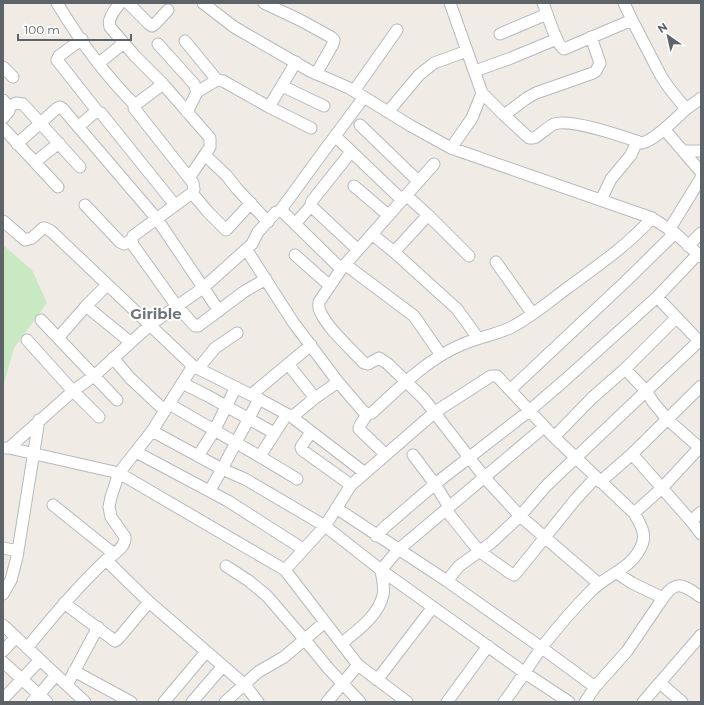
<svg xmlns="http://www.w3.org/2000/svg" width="704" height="705" viewBox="0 0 704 705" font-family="Montserrat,sans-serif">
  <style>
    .green { fill: #c8e9c1 }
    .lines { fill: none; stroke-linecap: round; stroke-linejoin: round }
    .minor-casing { stroke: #b6b9bd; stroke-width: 13 }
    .minor { stroke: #fff; stroke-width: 11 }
    .labels { text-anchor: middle; stroke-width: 4; stroke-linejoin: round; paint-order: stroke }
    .district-label { font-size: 15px; font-weight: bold; fill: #6e7579; stroke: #fff }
  </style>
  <rect width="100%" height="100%" fill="#f0ece5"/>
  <path class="green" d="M 3,245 L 32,270 L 47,303 L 14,348 L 3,387 Z"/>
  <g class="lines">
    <defs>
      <path id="minor" d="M 57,3 C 78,38 106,76 135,105
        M 120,3 C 115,10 107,18 110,27 L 135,56 L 163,84 L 210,138 L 210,147 L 189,178
        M 128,3 L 149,24 L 152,26 L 155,24 L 168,10
        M 203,3 L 234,27 L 310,71 L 349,88 L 411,126 L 451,148 L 652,218 L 675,233 L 701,257
        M 264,3 L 300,20 L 331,37 L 334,40 L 333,44 L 316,74
        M 450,3 L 482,93 L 504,115 L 529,138 L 533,138 L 536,137 C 542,133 548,127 554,124 C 570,118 625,137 642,143 C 655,140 675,119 685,110 C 690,106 696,102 701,98
        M 543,3 C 547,12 556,45 564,49 L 632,20
        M 624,3 L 632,20 L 661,76 L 669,88 L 686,109
        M 500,34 L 547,14
        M 82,39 L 59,56 L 57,60 L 98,112
        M 185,41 L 217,80
        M 158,44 L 194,84 L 197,92 L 187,112
        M 99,63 L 124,43
        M 3,67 L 13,77
        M 475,71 L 511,58 L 557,39
        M 163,84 L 135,105 L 134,108 L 193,183 L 194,189 L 192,193 L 133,236 L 132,240 L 133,245 L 176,305 L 195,326 L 198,326 L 245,291 L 266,279
        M 282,86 L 324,106
        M 354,91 L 397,30
        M 197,92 L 217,80 L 223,81 L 269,107 L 311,128
        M 3,100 L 9,107 L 9,111 L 3,118
        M 9,107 L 16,103 L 23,104 L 80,167
        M 269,107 L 296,62
        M 388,112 L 419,75 L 434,63 L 467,51
        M 504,115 L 527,98 L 536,93 L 593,73 L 596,71 L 600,63 L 591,37
        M 360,125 L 418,181
        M 79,126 L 94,113 L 98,112 L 101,113 L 175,205
        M 3,128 L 58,187
        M 664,129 L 701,172
        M 335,136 L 402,200
        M 17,144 L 56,109 L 60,107 L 63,109 L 157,219 L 219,311
        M 451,148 L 472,118 L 482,93
        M 683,151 L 701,151
        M 205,155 L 227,176 L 238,190 L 268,222
        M 35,162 L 59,143
        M 354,186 L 388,215
        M 192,193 L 208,212 L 226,230 L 251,203
        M 406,195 L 428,215 L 469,256
        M 601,200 L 611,179 L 631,155 L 637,141
        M 85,205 L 120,242 L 124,244 L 132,240
        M 312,207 L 311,204 L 312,201 L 351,152
        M 280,211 L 315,163 L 364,97
        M 3,221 L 25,240 L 32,238 L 43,228 L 45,228 L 51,231 L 193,366 L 259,399 L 292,417 L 365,473
        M 295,224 L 309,208 L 312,207 L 358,250
        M 669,230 L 701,178
        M 372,234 L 394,252 L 457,309 L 478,338
        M 688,246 L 701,233
        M 246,249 L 293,322 L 338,382 L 315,398 L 292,417
        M 394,252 L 428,215
        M 295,255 L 330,286
        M 496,262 L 532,313
        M 346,265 L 414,316 L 441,355
        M 342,268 L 319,302 C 319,305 318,308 320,311 C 327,328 351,349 364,363 L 368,364 L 379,358 L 388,364 L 424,399 L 485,478 L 520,516 L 598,583
        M 86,306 L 130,342
        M 41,320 L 117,400
        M 58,338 L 86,306 L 107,285
        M 27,340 L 73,391 L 99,417
        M 113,358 L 130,378 L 165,411
        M 288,364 L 315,398
        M 193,366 L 152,431 L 119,473 L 111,497 L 109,507 L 111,517 L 125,537 C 126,547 114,554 106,560 L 149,602 L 245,685 L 258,702
        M 198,369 L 215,348 L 237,333
        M 625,369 L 676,318
        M 338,382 L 363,411 L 367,414 L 372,413 C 400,387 427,359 463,344 C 479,337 496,335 512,327 C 531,317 549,302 566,289 C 597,266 627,246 652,218
        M 182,383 L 208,396 L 274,433
        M 510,390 L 624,283 L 675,233
        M 251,395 L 311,345
        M 169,404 C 212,429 255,453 297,479
        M 367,414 C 365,419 359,424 359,429 L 386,455
        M 152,431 L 222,469 L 245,479 L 325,526 L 381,570 L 525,673 L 569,702
        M 311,432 L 301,447 L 302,450 L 351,485
        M 554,437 L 592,398 L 625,369 L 646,391 L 653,402 L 667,419 L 701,449
        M 4,448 L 9,448 L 119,473 L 285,570 L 358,665 L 407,702
        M 9,448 L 73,391 L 94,376 L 150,325 L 203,288 L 252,244 L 258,232 L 276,212 L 280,211 L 284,213 L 339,267 L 342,268 L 434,164
        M 136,452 L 228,501 L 303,549
        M 632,454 L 691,521 L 701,534
        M 413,455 L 435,484 L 449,507
        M 198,456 L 214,431 L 236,387
        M 260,456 L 287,414
        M 600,482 L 632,454 L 701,386
        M 210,490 L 222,469 L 259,399
        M 53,505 L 114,554
        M 336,508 L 447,581 L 542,648 L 595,687
        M 446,510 L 479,551 L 510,573 L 514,575 L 517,572 L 575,500 L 596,477
        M 634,513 L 662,488 L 701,446
        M 691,521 L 701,512
        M 376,536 L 386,526 L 435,484 L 529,411 L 565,380 L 657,297 L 698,254
        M 3,548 L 18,551
        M 226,566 L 249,581 L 267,596 L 305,640 L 328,668 L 360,702
        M 285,570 L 325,526 L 351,485 L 435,412 L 491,376 L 497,376 L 554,437 L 634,513 C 641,525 648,536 640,549 C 629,570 606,575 590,592 C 573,609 557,628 542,647 C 529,665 518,684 504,702
        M 617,573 L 632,583 L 663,598 C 677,578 684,586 701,597
        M 447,581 L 459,566 L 491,543 L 520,516 L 547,485 L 699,341 L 657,297
        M 3,594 L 11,580 L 17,557 L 39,420
        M 64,603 L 115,641 L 118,639 L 149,602
        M 3,625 L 85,702
        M 342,643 C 357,631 379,615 383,595 C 385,587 382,578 381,570 L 398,550 L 544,427
        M 27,648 C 52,617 77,587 106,560
        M 3,651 L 16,637
        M 3,662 L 47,702
        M 74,671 L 131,702
        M 377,680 L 433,607
        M 660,683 L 682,702
        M 67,685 L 98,627
        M 3,699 L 40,660
        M 32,702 L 39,695 L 56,675
        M 164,702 L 206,652
        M 192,702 L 223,666
        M 225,702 L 258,672 L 284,657 L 325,622
        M 327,702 L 358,665
        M 447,702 L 488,646
        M 585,702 L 595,687 L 627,651 L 663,598
        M 643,702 L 701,635"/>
    </defs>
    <use href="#minor" class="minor-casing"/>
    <use href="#minor" class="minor"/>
  </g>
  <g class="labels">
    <g class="district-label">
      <text x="156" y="319">Girible</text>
    </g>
  </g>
  <rect width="704" height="705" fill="none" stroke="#5d6367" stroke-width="8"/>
  <g transform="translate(668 36) rotate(326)" stroke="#ffffff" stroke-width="3" paint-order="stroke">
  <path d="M0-3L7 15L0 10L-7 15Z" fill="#5d6367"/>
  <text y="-6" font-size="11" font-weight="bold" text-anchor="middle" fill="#5d6367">N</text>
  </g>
  <path d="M18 34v6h113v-6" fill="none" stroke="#5d6367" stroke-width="2"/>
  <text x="24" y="34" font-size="12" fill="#5d6367" stroke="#ffffff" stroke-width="3" paint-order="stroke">100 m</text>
</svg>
